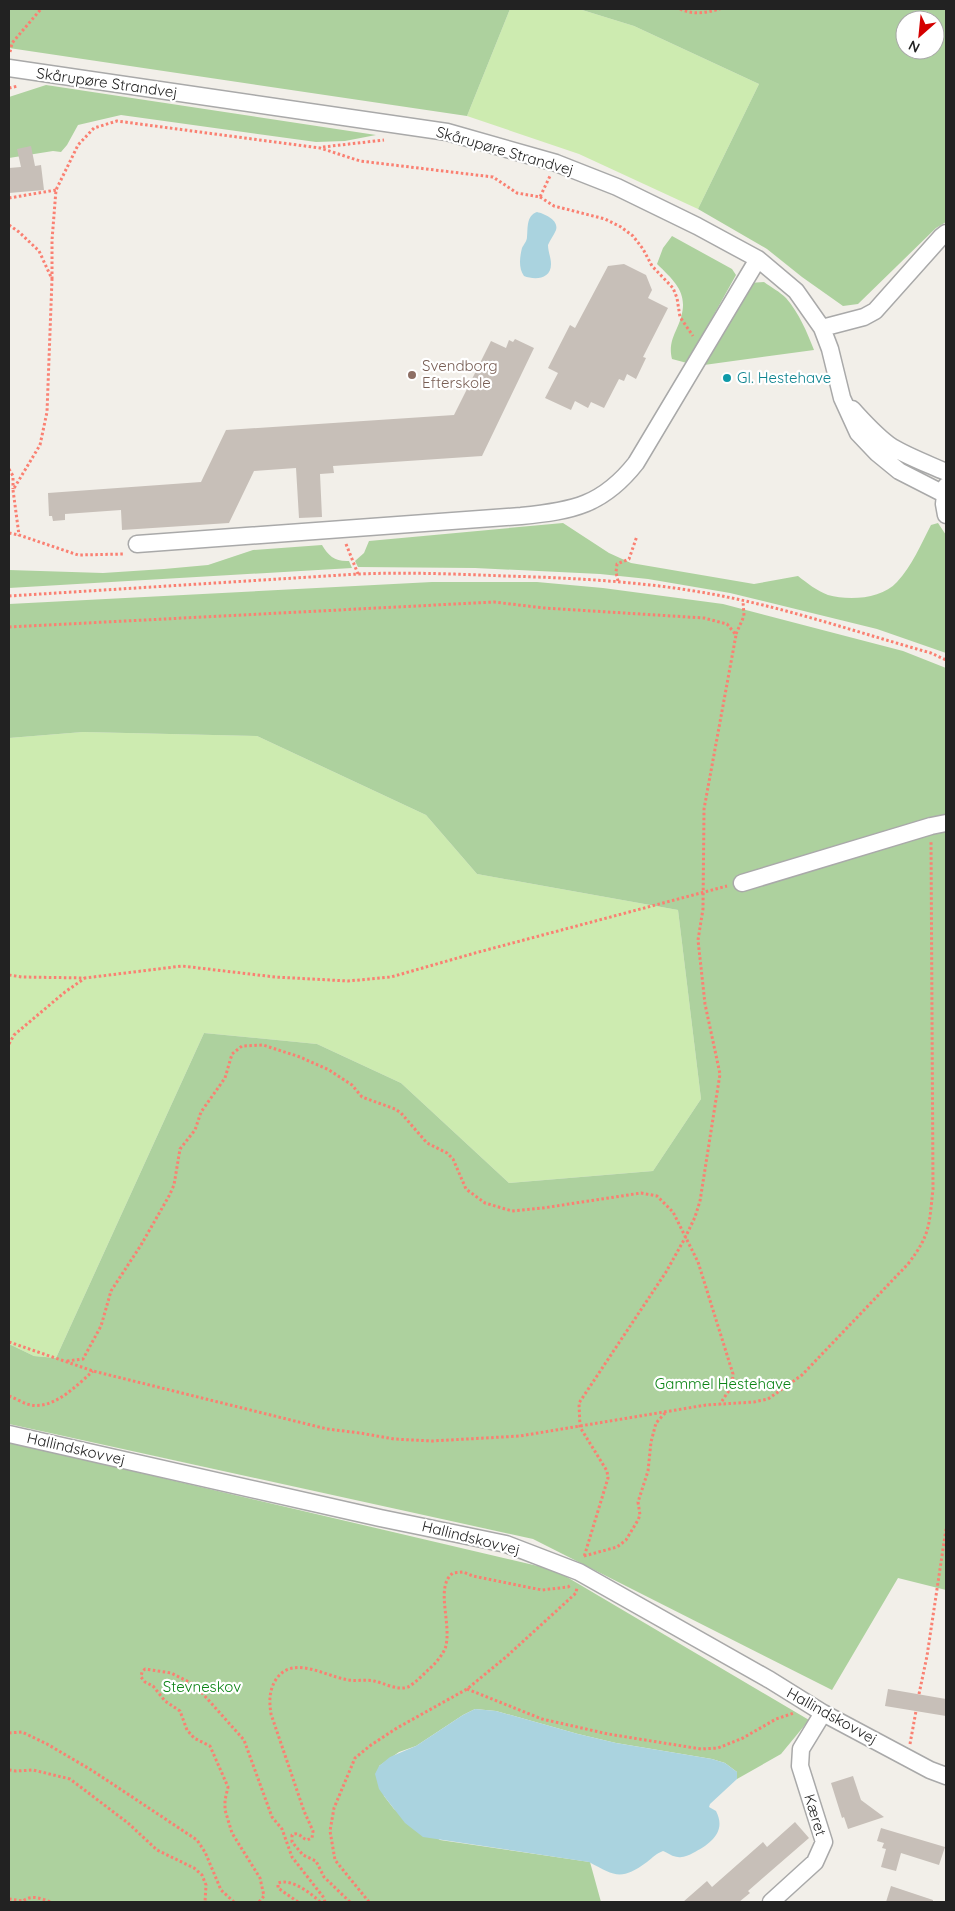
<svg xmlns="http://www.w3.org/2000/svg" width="955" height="1911" viewBox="0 0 955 1911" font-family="Quicksand,sans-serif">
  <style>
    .grass { fill: #cdebb0 }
    .forest { fill: #add19e; fill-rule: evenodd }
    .water { fill: #aad3df }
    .building { fill: #c7bfb8 }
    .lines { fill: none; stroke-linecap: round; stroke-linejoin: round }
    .minor-casing { stroke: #a9a9a9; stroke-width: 19 }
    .path { stroke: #fa8072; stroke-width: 3; stroke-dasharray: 2.5 2.5; stroke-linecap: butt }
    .minor { stroke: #fff; stroke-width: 16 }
    .education-dot { fill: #8d6e63; stroke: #fff; stroke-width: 2 }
    .culture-dot { fill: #0f9aa8; stroke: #fff; stroke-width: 2 }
    .labels { text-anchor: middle; stroke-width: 4.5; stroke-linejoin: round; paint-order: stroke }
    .street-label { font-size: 15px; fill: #222; stroke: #fff }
    .education-label { font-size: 15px; fill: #785e54; stroke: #fff; text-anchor: start }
    .culture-label { font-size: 15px; fill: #0d838f; stroke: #fff; text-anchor: start }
    .park-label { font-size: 15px; fill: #0c8416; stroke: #fff }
  </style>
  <rect width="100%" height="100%" fill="#f2efe9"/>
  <path class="grass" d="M 510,9 L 579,9 L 634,26 L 759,84 L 698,209 L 579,154 L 467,116 Z
    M 83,732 L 257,736 L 426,815 L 477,874 L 678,910 L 701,1099 L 653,1171 L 509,1183 L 401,1083 L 317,1044 L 204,1033 L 56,1358 L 34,1356 L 9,1344 L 9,738 Z"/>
  <path class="forest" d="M 9,9 L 510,9 L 467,116 L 9,48 Z
    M 579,9 L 946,9 L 946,222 L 936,228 L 858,304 L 843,306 L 802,277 L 767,249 L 698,209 L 759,84 L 634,26 ZM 905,20 L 935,20 L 935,50 L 905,50 Z
    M 46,85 L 376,135 L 345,141 L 316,142 L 121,115 L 78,125 L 67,145 L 61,152 L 53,151 L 9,158 L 9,97 Z
    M 672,236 L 732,269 L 736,275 L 687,363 L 672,359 C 669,347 672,339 677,328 C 691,297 679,285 657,264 L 663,248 Z
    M 764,282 C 771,287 780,292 786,298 C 799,313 807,332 814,350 L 704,365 L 749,283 Z
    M 563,523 L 609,553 L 631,563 L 754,584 L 798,576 C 807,583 817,591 828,595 C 849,601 882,599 897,582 C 912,566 921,544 931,525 L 938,523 L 946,535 L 946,653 L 877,629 L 730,593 L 648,579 L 600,574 L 475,568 L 358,567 L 355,561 L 364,553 L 369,541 Z
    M 322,545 C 328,556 336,562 349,561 L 352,568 L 9,588 L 9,570 L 103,573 L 164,569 L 208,565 L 253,550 Z
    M 432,582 L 537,582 L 603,588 L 723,604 L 903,651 L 946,668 L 946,1590 L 898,1578 L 832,1690 L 533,1539 L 9,1424 L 9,1344 L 34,1356 L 56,1358 L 204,1033 L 317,1044 L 401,1083 L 509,1183 L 653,1171 L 701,1099 L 678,910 L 477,874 L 426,815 L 257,736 L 83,732 L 9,738 L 9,604 Z
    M 9,1442 L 555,1570 L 809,1720 L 781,1754 L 737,1779 L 737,1772 L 725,1763 L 712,1759 L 616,1743 L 578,1734 L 496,1711 L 475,1709 L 463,1715 L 416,1746 L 399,1752 L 379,1766 L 384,1796 L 394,1809 L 440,1840 L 590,1862 L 601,1902 L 9,1902 Z"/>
  <path class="water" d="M 537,212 C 545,214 559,220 556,230 C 554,235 550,240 548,245 C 548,251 551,258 551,264 C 551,280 534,280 524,276 C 518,268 520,256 522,248 C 524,244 527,241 527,237 C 528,228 526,216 537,212 Z
    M 475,1709 L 496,1711 L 578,1734 L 616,1743 L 712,1759 L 725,1763 L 737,1772 L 737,1779 L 710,1804 L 709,1807 L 716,1811 C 727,1832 710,1844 693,1853 C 689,1855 683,1858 678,1857 C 673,1857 668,1853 663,1851 C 657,1853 652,1858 647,1862 C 621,1881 615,1876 589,1862 L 423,1837 L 405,1823 L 384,1796 L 379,1789 L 375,1774 L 379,1766 L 390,1757 L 416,1746 L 463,1715 Z"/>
  <path class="building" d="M 31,146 L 35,166 L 41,165 L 44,190 L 9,193 L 9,168 L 21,167 L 17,149 Z
    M 624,264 L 646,275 L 652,290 L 648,298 L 668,308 L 643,357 L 646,358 L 636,379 L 627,374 L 624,381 L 619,379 L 604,408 L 591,402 L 588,408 L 575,401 L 571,410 L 545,398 L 558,373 L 548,368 L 570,325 L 575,328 L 608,266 Z
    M 515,339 L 534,348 L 482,456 L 333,466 L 334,473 L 320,474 L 322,517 L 299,518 L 296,468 L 254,471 L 229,523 L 122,530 L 121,510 L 65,514 L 65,520 L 53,521 L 52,516 L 49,516 L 48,493 L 201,482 L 226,430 L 454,415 L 491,341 L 506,348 L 509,340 L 513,342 Z
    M 888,1689 L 946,1699 L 946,1716 L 885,1706 Z
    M 853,1776 L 861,1800 L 884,1817 L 848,1829 L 844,1817 L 842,1818 L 831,1783 Z
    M 795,1822 L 809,1838 L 748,1891 L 750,1893 L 739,1902 L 683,1902 L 707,1881 L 712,1887 L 763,1842 L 767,1847 Z
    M 881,1828 L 945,1847 L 939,1865 L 901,1853 L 896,1871 L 881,1867 L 886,1849 L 882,1848 L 884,1843 L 877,1841 Z
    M 891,1886 L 933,1900 L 933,1902 L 886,1902 Z"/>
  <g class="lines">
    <defs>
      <path id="minor" d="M 9,68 L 447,132 L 556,163 L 617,187 L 697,226 L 758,259 L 796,291 L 822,328 L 830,349 L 842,398 L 858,433 L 877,453 L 899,471 L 944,494
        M 822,328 L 864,317 L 875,311 L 941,237 L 946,233
        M 852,409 C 864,422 877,437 892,447 C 909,457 928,464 946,472
        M 946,486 L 944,504 L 946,515
        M 137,544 L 521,516 C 573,511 603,505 636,463 L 758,259
        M 742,883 L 931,826 L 946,823
        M 9,1434 L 380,1518 L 506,1544 L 579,1572 L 770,1680 L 823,1713 L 930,1770 L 946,1776
        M 771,1902 L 815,1862 L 824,1842 L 800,1766 L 801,1749 L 823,1713"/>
    </defs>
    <use href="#minor" class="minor-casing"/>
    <path class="path" d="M 680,9 C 693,15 706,13 720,9
      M 10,52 L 12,43 L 41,9
      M 9,88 L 18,86
      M 323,147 L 384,140
      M 540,197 L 554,206 L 605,219 L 621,227 L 633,236 L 643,249 L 652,266 L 673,288 L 677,298 L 680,317 L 693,336
      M 9,198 L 56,190
      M 9,225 L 19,232 L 39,251 L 52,279 L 47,412 L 40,445 L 13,490 L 19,535 L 78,555 L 125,554
      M 52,279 L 52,240 L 56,190 L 78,145 L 94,128 L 117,121 L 320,148 L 360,161 L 493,177 L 517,193 L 540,197 L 550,176
      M 9,469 L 13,476 L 13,489
      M 9,533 L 19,535
      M 346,544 L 358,574
      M 618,581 L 616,572 L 617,564 L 629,559 L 637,536
      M 9,596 L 358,574 C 407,572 456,574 505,576 C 579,578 654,582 727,597 C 796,611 863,634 931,653 L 946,660
      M 9,627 L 494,602 L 544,608 L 704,618 L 727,624 L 736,635 L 704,809 L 703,909 L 698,940 L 705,1004 L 720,1074 L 700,1201 L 695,1217 L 685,1238 L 666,1272 L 579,1403 L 580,1427 L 607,1471 L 608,1478 L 584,1557
      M 736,634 L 744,616 L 743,601
      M 9,975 L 22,977 L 85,978 L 182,966 L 275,977 L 348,981 L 391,977 L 475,953 L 727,886
      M 9,1044 L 14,1035 L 65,992 L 85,978
      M 9,1342 L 93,1371 L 327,1429 L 360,1433 L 394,1439 L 432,1441 L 520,1436 L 706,1405 L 754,1402 L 768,1399 L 802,1375 L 908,1264 C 931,1234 929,1224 933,1189 L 931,841
      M 67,1361 L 83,1359 L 101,1326 L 111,1291 L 141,1245 L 169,1196 L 174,1185 L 180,1149 L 195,1130 L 201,1112 L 225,1078 L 232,1054 L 242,1046 L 263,1045 L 300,1057 L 329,1070 L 352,1085 L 362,1097 L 395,1109 L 401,1113 L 427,1143 L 447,1153 L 453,1159 L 466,1189 L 485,1203 L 512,1211 L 543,1208 L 641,1193 L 657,1196 L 673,1212 L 698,1262 L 733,1374 L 732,1386 L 720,1404
      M 9,1396 C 15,1398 21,1402 27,1404 C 52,1412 76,1386 93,1371
      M 584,1556 L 617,1547 L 626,1540 L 638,1520 L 640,1515 L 638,1502 L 648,1471 L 651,1442 L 656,1423 L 666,1412
      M 467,1689 L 542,1719 L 608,1734 L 701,1749 L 718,1748 L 743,1738 L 776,1719 L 794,1713
      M 919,1694 L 927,1656 L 946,1529
      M 9,1733 L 22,1732 L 47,1744 L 93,1771 L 197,1840 L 205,1852 L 221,1890 L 234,1902
      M 910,1744 L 916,1711
      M 9,1770 L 16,1771 L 33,1770 L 70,1779 L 128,1823 L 157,1850 L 194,1868 L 202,1875 L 206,1885 L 205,1902
      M 9,1899 L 23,1901 C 32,1894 42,1899 51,1902
      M 259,1902 L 264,1896 L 260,1878 L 232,1833 L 225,1810 L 225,1800 L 228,1787 L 210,1746 L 194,1738 L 187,1730 L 180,1711 L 165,1701 L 153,1686 L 145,1682 L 141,1677 L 142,1672 L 145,1669 L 171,1673 L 195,1685 L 244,1740 L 272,1817 L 282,1829 L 292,1857 L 324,1898 L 325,1902
      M 298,1902 L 278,1888 L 278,1883 C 291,1878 311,1893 320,1902
      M 350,1902 L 324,1877 L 316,1861 L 303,1855 L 292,1842 L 292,1835 C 299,1831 301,1838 307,1840 L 312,1838 L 313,1831 L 304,1811 L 271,1714 C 269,1701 269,1689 277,1678 C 293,1656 324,1675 344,1679 C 354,1682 364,1679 374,1681 C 384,1683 398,1691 408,1687 C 415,1683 423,1675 428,1670 C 435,1664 441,1657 445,1649 C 453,1625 434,1587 453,1573 L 463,1572 L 473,1576 L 542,1590 L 568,1587 L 571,1585
      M 369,1902 L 335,1860 L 330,1831 L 334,1808 L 355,1758 L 371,1745 L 397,1728 L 467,1689 L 506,1657 L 576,1593 L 577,1587"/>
    <use href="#minor" class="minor"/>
  </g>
  <circle class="education-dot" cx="412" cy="375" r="5"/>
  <circle class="culture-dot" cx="727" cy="378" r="5"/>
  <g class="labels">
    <g class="street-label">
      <text transform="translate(107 83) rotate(8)" y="5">Skårupøre Strandvej</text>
      <text transform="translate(505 151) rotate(16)" y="5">Skårupøre Strandvej</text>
      <text transform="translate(76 1449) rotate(13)" y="5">Hallindskovvej</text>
      <text transform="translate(471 1538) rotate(14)" y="5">Hallindskovvej</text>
      <text transform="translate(832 1716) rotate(29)" y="5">Hallindskovvej</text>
      <text transform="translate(815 1815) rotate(73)" y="5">Kæret</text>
    </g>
    <g class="education-label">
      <text x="422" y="371">Svendborg<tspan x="422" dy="17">Efterskole</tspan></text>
    </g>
    <g class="culture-label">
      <text x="737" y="383">Gl. Hestehave</text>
    </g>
    <g class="park-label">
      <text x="723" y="1389">Gammel Hestehave</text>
      <text x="202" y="1692">Stevneskov</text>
    </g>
  </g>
  <rect width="955" height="1911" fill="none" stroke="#222222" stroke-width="20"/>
  <g transform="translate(920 35) rotate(207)"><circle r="24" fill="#ffffff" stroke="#a7a7a7"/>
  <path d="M0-4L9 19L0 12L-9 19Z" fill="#d40000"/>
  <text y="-8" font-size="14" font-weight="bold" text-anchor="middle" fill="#222222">N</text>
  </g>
</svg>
